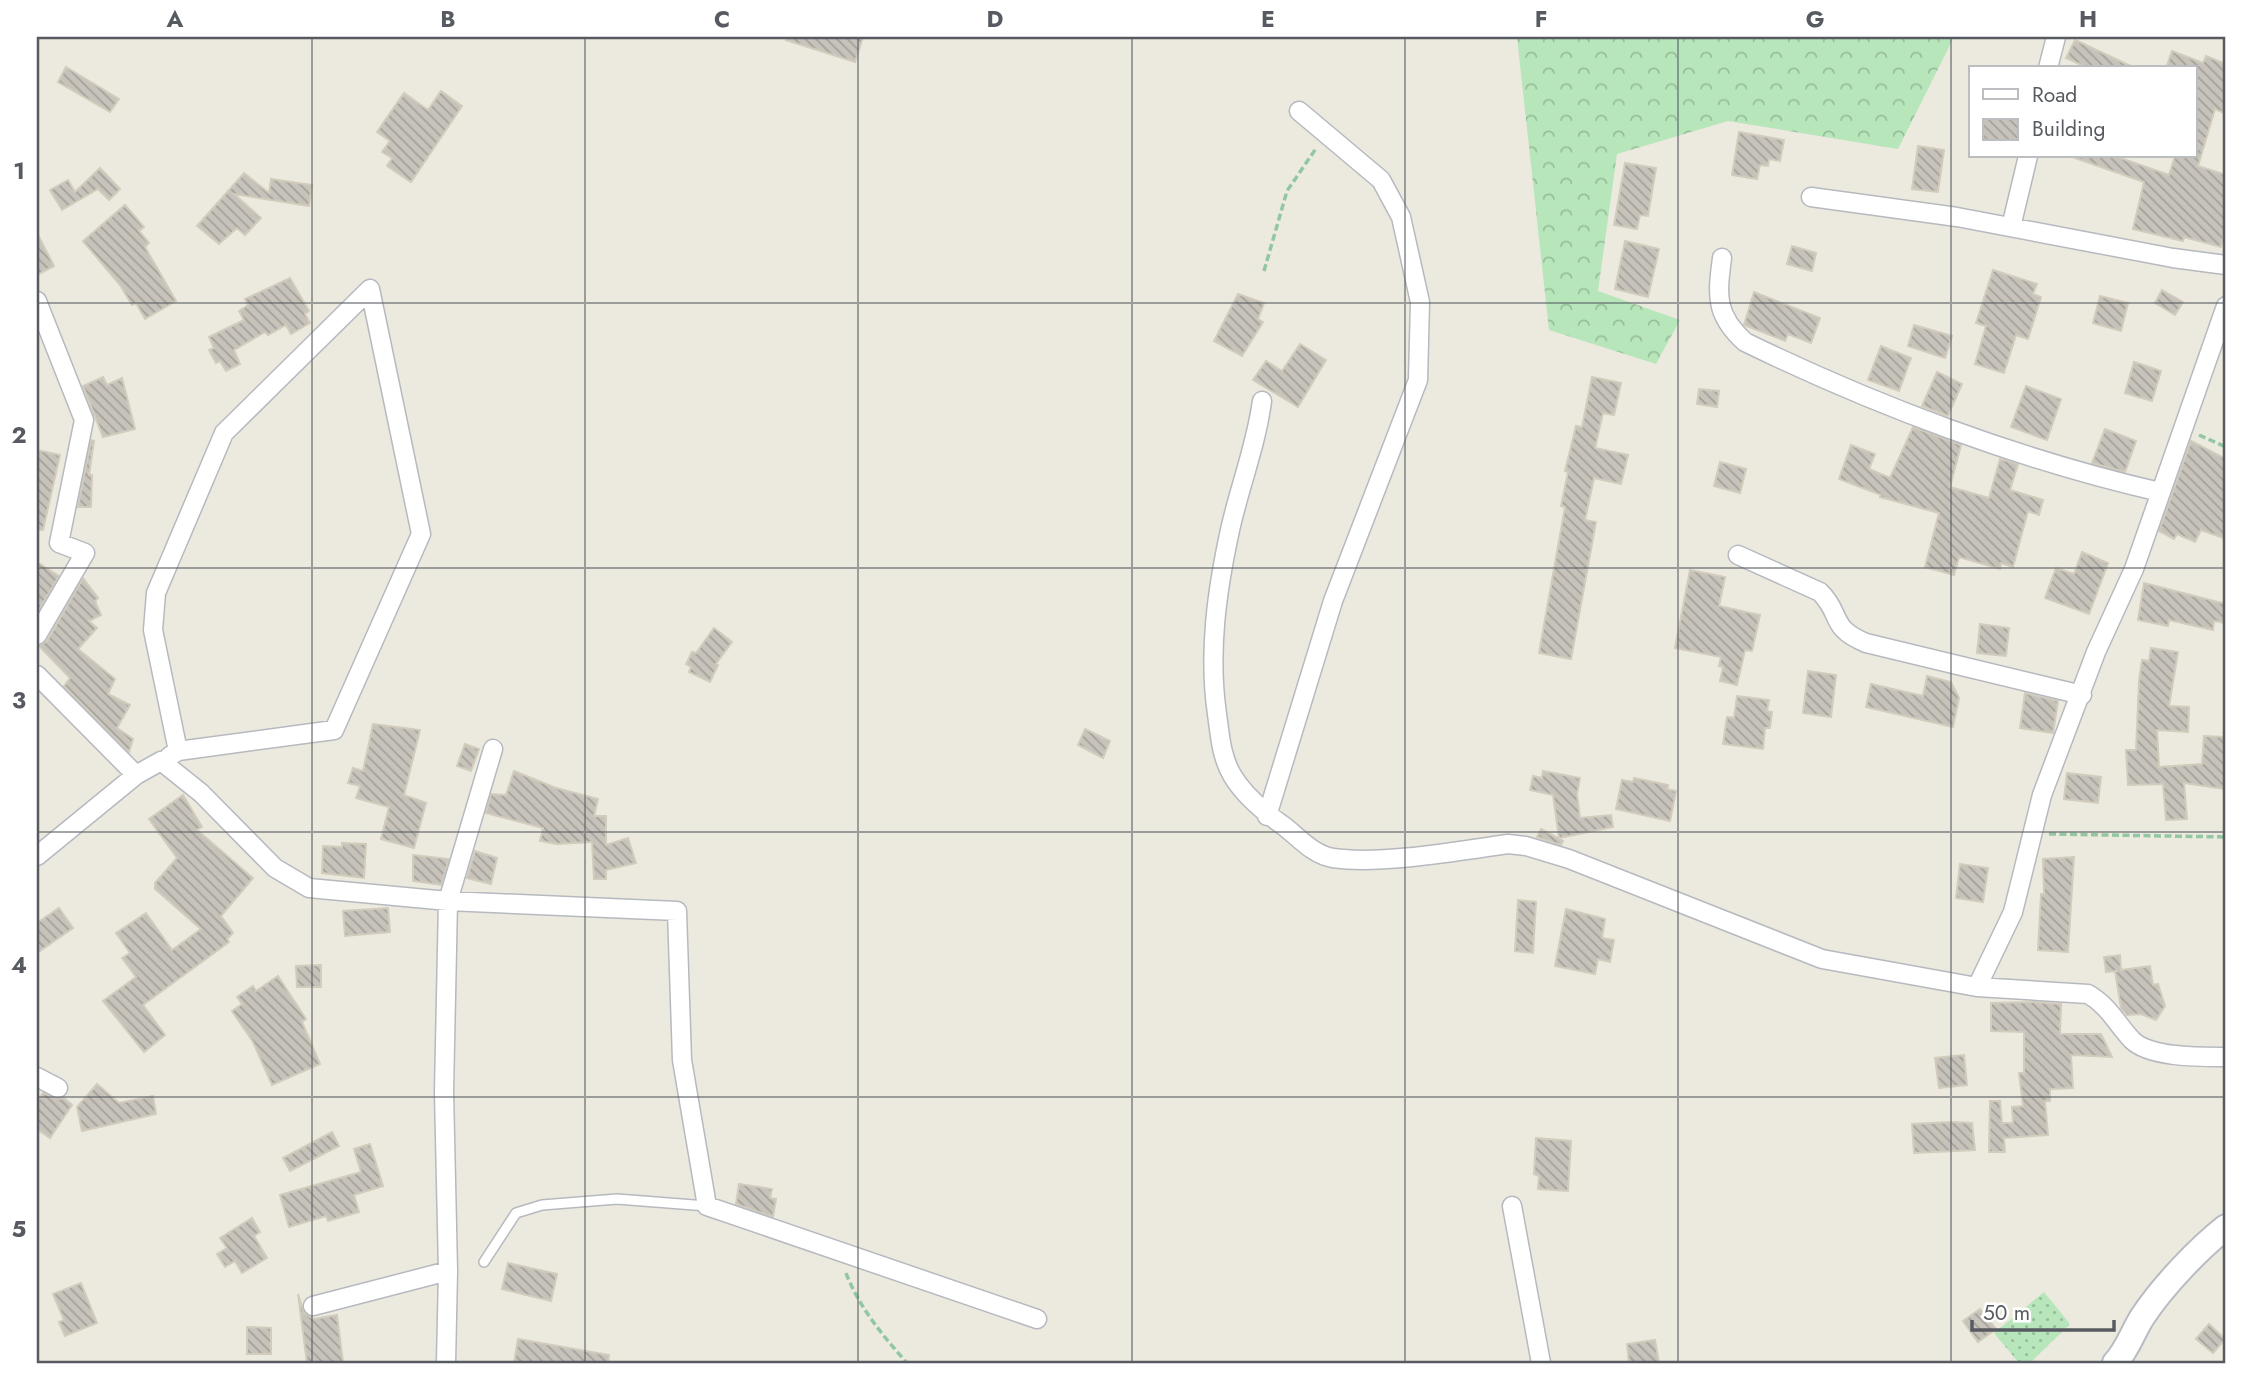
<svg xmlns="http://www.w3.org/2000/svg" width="2263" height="1400" viewBox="0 0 2263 1400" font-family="Jost,sans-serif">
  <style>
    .grass { fill: url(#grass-dots) }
    .forest { fill: url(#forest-crowns) }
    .building { fill: url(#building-back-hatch); stroke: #d1ccbc; stroke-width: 2 }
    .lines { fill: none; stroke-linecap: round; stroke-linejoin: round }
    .lane-casing { stroke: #b6b9bf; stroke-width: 12 }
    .street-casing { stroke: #b6b9bf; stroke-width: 21 }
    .secondary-casing { stroke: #b7bbc2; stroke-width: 28 }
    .path { stroke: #91c7a3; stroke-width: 3.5; stroke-dasharray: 7 3.5; stroke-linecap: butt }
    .lane { stroke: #fff; stroke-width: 9 }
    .street { stroke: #fff; stroke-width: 18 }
    .secondary { stroke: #fff; stroke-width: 24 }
    .grid { fill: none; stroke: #575b61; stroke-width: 2; stroke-opacity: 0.55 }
    .neatline { fill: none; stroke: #575b61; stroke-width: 2.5 }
    .grid-label { font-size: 23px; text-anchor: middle; font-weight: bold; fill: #575b61 }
  </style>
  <defs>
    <pattern id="grass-dots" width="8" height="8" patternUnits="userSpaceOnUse" patternTransform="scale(1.75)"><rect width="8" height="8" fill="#b7e6ba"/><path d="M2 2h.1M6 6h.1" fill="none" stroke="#98bd9b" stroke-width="1.8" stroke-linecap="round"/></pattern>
    <pattern id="forest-crowns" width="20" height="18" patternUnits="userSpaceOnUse" patternTransform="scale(1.75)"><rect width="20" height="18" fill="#b7e6ba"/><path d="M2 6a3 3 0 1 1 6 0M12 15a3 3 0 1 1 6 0" fill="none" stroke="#98bd9b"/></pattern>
    <pattern id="building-back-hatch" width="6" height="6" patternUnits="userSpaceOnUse" patternTransform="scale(1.75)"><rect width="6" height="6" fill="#c7c3bb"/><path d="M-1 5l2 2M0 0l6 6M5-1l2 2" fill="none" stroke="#a4a19b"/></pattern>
  </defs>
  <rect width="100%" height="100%" fill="#eceade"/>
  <path class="grass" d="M 2044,1292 L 2070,1324 L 2030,1363 L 2019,1363 L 1994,1333 Z"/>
  <path class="forest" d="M 1517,37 L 1954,37 L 1898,149 L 1728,121 L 1617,154 L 1598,291 L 1680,320 L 1656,364 L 1549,330 Z"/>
  <path class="building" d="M 787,37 L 863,37 L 855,62 L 786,40 Z
    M 2075,40 L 2135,68 L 2088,68 L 2066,58 Z
    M 2172,51 L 2203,63 L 2206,56 L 2226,64 L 2226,114 L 2215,109 L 2198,166 L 2226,175 L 2226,227 L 2221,247 L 2184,237 L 2183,241 L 2133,229 L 2144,182 L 2075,158 L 2075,156 L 2115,156 L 2169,175 L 2175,156 L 2195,156 L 2195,68 L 2166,68 Z
    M 66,67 L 119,99 L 110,112 L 58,82 Z
    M 441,91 L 462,106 L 411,182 L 387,166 L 392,158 L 382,152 L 390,141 L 377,132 L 404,93 L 428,110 Z
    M 1739,132 L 1784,140 L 1780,161 L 1769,159 L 1768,166 L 1760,165 L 1757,179 L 1732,175 Z
    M 1918,146 L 1944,150 L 1938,192 L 1912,189 Z
    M 1625,163 L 1656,168 L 1648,216 L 1640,215 L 1637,229 L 1614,225 Z
    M 100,168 L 120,189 L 109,200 L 98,189 L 62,210 L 50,190 L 68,180 L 75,192 Z
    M 244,173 L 269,193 L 271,179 L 312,185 L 309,206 L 234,194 L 261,218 L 245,235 L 237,228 L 219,244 L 197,226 Z
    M 125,205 L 144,227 L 139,231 L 149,243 L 145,247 L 176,301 L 145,319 L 136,303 L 132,305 L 120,285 L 83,241 Z
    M 37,233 L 54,266 L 37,275 Z
    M 1625,241 L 1659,249 L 1648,297 L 1615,289 Z
    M 1792,246 L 1816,253 L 1812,271 L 1787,264 Z
    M 1993,270 L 2037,284 L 2033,294 L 2041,297 L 2028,339 L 2016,335 L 2004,373 L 1975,364 L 1986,326 L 1976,323 Z
    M 290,278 L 309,311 L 305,314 L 310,323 L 291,334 L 286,325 L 268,335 L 265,332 L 234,350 L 240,364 L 226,371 L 220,361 L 216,363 L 209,350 L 214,348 L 209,337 L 244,320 L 239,311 L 248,305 L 245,299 Z
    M 2162,290 L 2183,302 L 2175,315 L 2155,303 Z
    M 1754,292 L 1820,318 L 1811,343 L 1788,334 L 1785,341 L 1744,325 Z
    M 1238,294 L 1264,303 L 1258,319 L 1263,322 L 1242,356 L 1214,341 Z
    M 2100,296 L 2128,303 L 2121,331 L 2093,323 Z
    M 1914,325 L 1952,336 L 1945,358 L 1908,346 Z
    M 1300,344 L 1326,360 L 1298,407 L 1253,380 L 1266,361 L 1282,371 Z
    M 1881,346 L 1911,358 L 1899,391 L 1868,380 Z
    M 2134,362 L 2161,371 L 2152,401 L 2125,393 Z
    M 1937,372 L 1962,384 L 1948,416 L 1922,406 Z
    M 103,377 L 107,385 L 122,378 L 135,429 L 103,437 L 83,386 Z
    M 1592,377 L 1621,383 L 1614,415 L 1603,413 L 1595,448 L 1628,455 L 1621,484 L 1594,478 L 1585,520 L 1596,522 L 1571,659 L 1539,653 L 1565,507 L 1561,506 L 1568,472 L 1565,471 L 1576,426 L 1582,427 Z
    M 2026,386 L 2061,399 L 2047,440 L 2011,427 Z
    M 1699,389 L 1719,391 L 1717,407 L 1697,404 Z
    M 1913,427 L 1961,445 L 1950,487 L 1989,498 L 2000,459 L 2018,464 L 2010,490 L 2043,500 L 2039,515 L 2028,511 L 2013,567 L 2001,563 L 2000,569 L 1959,557 L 1954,575 L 1925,567 L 1939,513 L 1880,497 L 1881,495 L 1839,479 L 1851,445 L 1875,454 L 1869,469 L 1890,478 Z
    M 2105,429 L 2136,441 L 2125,472 L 2092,463 Z
    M 91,440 L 94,441 L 89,475 L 92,475 L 91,507 L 78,507 Z
    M 2191,441 L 2226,459 L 2226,539 L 2201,530 L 2195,542 L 2177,534 L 2174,539 L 2159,531 Z
    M 37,450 L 60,455 L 43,530 L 37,530 Z
    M 1720,462 L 1746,469 L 1740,493 L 1714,486 Z
    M 2082,552 L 2108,563 L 2089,614 L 2045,598 L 2056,568 L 2074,574 Z
    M 37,562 L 59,576 L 37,613 Z
    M 1690,570 L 1725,577 L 1719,606 L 1760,615 L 1752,651 L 1745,650 L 1737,685 L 1720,681 L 1723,667 L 1719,666 L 1721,657 L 1675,648 Z
    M 83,578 L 98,598 L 95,601 L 101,615 L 89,621 L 97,628 L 78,649 L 115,679 L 108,694 L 130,705 L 117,728 L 133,739 L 129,752 L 64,686 L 70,678 L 39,646 L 47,641 Z
    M 2144,583 L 2226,604 L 2226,623 L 2214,621 L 2213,630 L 2169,620 L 2168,626 L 2138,620 Z
    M 1980,624 L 2009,628 L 2006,656 L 1977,653 Z
    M 714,628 L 732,642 L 716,664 L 718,665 L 710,682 L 689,672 L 691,667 L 686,664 L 692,652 L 696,653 Z
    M 2151,648 L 2178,652 L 2169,706 L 2189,707 L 2188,732 L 2157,730 L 2159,767 L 2202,764 L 2204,736 L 2226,737 L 2226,787 L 2224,789 L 2184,783 L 2187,819 L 2166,820 L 2163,784 L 2128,785 L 2126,750 L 2136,750 L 2139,681 L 2142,660 L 2149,661 Z
    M 1808,671 L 1836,675 L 1831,717 L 1803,713 Z
    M 1927,676 L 1951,682 L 1959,698 L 1953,727 L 1866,707 L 1871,684 L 1923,696 Z
    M 2025,693 L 2058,701 L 2053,733 L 2020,728 Z
    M 1737,696 L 1769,700 L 1767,711 L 1772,712 L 1770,728 L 1765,728 L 1763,749 L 1723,744 L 1727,717 L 1734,718 Z
    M 373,724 L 420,730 L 404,795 L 426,803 L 414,848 L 381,839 L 389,807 L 356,798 L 360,786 L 348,783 L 353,768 L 363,771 Z
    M 1085,729 L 1110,741 L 1103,758 L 1078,745 Z
    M 465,744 L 479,749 L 471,771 L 457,766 Z
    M 514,771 L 556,788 L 598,799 L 594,816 L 606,816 L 606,845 L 628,838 L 636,863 L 606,870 L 606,879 L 594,879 L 592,842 L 557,844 L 540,841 L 543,828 L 486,813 L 491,794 L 506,795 Z
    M 1543,771 L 1580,778 L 1577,794 L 1580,818 L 1611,815 L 1613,827 L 1559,838 L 1553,795 L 1530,790 L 1533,776 L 1542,778 Z
    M 2067,773 L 2101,777 L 2098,803 L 2064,799 Z
    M 1634,778 L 1668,785 L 1667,789 L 1676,791 L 1670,821 L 1616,809 L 1622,780 L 1633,782 Z
    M 183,795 L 202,827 L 197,830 L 253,878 L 221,916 L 233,933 L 227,939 L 229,942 L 143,1005 L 165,1035 L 144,1052 L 103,1001 L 136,977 L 122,958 L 130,953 L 116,933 L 146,913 L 172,950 L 201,929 L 155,889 L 155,883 L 177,858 L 149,819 Z
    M 1541,829 L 1563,841 L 1561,845 L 1537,837 Z
    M 342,843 L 366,844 L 364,878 L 322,873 L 323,846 L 342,847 Z
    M 475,851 L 497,858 L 491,884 L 467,878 Z
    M 413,855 L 449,859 L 441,885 L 413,881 Z
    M 2074,857 L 2068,952 L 2038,950 L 2041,894 L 2044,894 L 2043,859 Z
    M 1960,864 L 1988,868 L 1983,902 L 1956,898 Z
    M 1518,900 L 1536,902 L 1533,953 L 1515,951 Z
    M 59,908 L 73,928 L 37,953 L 37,923 Z
    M 388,908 L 390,932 L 345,936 L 343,911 Z
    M 1566,909 L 1605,919 L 1602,938 L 1614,940 L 1610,962 L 1598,959 L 1595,974 L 1555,966 Z
    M 2120,955 L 2121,970 L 2150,966 L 2153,985 L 2158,984 L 2165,1006 L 2156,1020 L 2141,1014 L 2127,1015 L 2121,1008 L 2115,971 L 2118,971 L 2106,972 L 2104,957 Z
    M 321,965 L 321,987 L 297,987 L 296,966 Z
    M 278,976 L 306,1019 L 302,1022 L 320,1064 L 272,1085 L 253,1042 L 232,1011 L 242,1004 L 237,997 L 253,986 L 256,991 Z
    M 2034,1002 L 2061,1004 L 2060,1034 L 2101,1034 L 2112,1057 L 2071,1055 L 2073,1088 L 2050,1089 L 2050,1101 L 2045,1101 L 2048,1135 L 2004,1138 L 2005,1152 L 1989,1152 L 1990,1101 L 2000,1101 L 2002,1123 L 2013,1123 L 2012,1107 L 2023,1106 L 2019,1073 L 2024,1073 L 2024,1032 L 1991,1031 L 1991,1003 Z
    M 1964,1055 L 1967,1085 L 1939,1088 L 1935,1058 Z
    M 97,1084 L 119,1103 L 153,1096 L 156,1114 L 82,1131 L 77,1107 Z
    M 43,1093 L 58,1099 L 64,1098 L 72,1105 L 50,1138 L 37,1129 L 37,1102 Z
    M 1952,1122 L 1972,1123 L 1975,1150 L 1914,1153 L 1912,1124 Z
    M 332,1132 L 339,1146 L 290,1171 L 283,1158 Z
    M 1536,1138 L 1571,1141 L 1568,1191 L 1538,1189 L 1539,1176 L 1534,1174 Z
    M 370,1144 L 383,1186 L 354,1195 L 359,1212 L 328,1221 L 326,1216 L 289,1227 L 280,1195 L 361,1172 L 354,1149 Z
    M 739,1184 L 772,1189 L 770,1198 L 776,1199 L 773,1217 L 736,1204 Z
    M 252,1218 L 260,1232 L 254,1236 L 267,1258 L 242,1273 L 235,1261 L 225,1267 L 217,1254 L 227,1248 L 220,1238 Z
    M 508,1263 L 557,1274 L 551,1301 L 502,1289 Z
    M 81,1283 L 97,1323 L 65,1336 L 59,1322 L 64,1320 L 53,1294 Z
    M 298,1294 L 304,1313 L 314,1319 L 337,1315 L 343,1362 L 307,1363 Z
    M 1980,1309 L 1996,1329 L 1978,1342 L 1963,1321 Z
    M 2209,1324 L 2225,1339 L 2213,1353 L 2196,1339 Z
    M 247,1327 L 271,1328 L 271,1354 L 247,1354 Z
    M 518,1339 L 609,1355 L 608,1363 L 514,1363 Z
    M 1655,1340 L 1659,1363 L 1629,1363 L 1627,1344 Z"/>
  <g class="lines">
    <defs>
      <path id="lane" d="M 484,1262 L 516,1213 L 542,1205 L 617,1199 L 707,1206"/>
      <path id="street" d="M 2048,68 L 2056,37
        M 1811,197 L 1957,217 L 2173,258 L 2226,265
        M 2011,227 L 2028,156
        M 1722,258 C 1717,296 1715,315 1745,342 C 1874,405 2020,460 2160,492
        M 37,301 L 84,420 L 59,543 L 85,553 L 37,635
        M 1262,401 C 1256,446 1240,485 1230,530 C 1217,590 1208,652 1217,714 C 1220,735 1221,756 1232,775 C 1243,794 1263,811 1281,824 C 1297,835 1312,855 1333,858 C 1380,865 1459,851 1508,844 L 1526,846 L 1569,859 L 1822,959 L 1977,987 L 2088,994 C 2109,1006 2116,1023 2132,1040 C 2150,1058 2202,1057 2226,1057
        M 1738,555 L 1820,592 C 1843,615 1828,627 1866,643 L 2082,695
        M 37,675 L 136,775
        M 178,751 L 334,730 L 421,534 L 370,289
        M 170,756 L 178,751 L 153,630 L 156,593 L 224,433 L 370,289
        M 1267,816 L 1333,601 L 1418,380 L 1420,302 L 1401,217 L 1381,180 L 1299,111
        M 37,856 L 136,775 L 161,761 L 201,793 L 275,868 L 309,888 L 448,901 L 677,911 L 682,1060 L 707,1206 L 1037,1319
        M 1977,987 L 2013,912 L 2042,795 L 2096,652 L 2134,569 L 2226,306
        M 37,1077 L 58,1088
        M 1512,1206 L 1541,1363
        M 313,1306 L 448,1271
        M 446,1363 L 448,1271 L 444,1092 L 448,901 L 493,749"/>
      <path id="secondary" d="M 2115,1363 C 2128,1349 2133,1331 2143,1316 C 2163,1286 2198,1249 2226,1227"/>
    </defs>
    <use href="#lane" class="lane-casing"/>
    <use href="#street" class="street-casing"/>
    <use href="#secondary" class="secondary-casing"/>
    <path class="path" d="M 1264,271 L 1287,191 L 1317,147
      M 2199,435 L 2226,447
      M 2049,834 L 2226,837
      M 846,1273 C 859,1307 883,1336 907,1363"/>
    <use href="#lane" class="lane"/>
    <use href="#street" class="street"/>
    <use href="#secondary" class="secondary"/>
  </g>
  <path class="grid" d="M 312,37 L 312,1363M 585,37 L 585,1363M 858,37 L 858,1363M 1132,37 L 1132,1363M 1405,37 L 1405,1363M 1678,37 L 1678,1363M 1951,37 L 1951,1363M 37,303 L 2226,303M 37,568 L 2226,568M 37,832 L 2226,832M 37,1097 L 2226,1097"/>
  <rect width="2263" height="1400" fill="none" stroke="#ffffff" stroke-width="77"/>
  <rect x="1969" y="66" width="228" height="91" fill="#ffffff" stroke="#bcbdc0" stroke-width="2"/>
  <rect x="1983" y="89" width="35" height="10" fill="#ffffff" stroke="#bcbdc0" stroke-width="2"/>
  <text x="2032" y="102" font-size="21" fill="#575b61">Road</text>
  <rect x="1983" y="119" width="35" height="21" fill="url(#building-back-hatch)" stroke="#bcbdc0" stroke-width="2"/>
  <text x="2032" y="136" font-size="21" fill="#575b61">Building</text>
  <path d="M1972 1320v10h142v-10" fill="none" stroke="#575b61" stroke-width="3.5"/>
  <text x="1983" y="1320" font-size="21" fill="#575b61" stroke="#ffffff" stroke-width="5" paint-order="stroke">50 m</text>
  <rect x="38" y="38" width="2186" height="1324" class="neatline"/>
  <g class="grid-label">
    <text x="175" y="27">A</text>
    <text x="448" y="27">B</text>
    <text x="722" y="27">C</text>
    <text x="995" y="27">D</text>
    <text x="1268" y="27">E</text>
    <text x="1541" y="27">F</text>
    <text x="1815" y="27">G</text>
    <text x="2088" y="27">H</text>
    <text x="19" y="179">1</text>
    <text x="19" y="443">2</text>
    <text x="19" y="708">3</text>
    <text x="19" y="973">4</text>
    <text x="19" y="1237">5</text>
  </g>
</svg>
